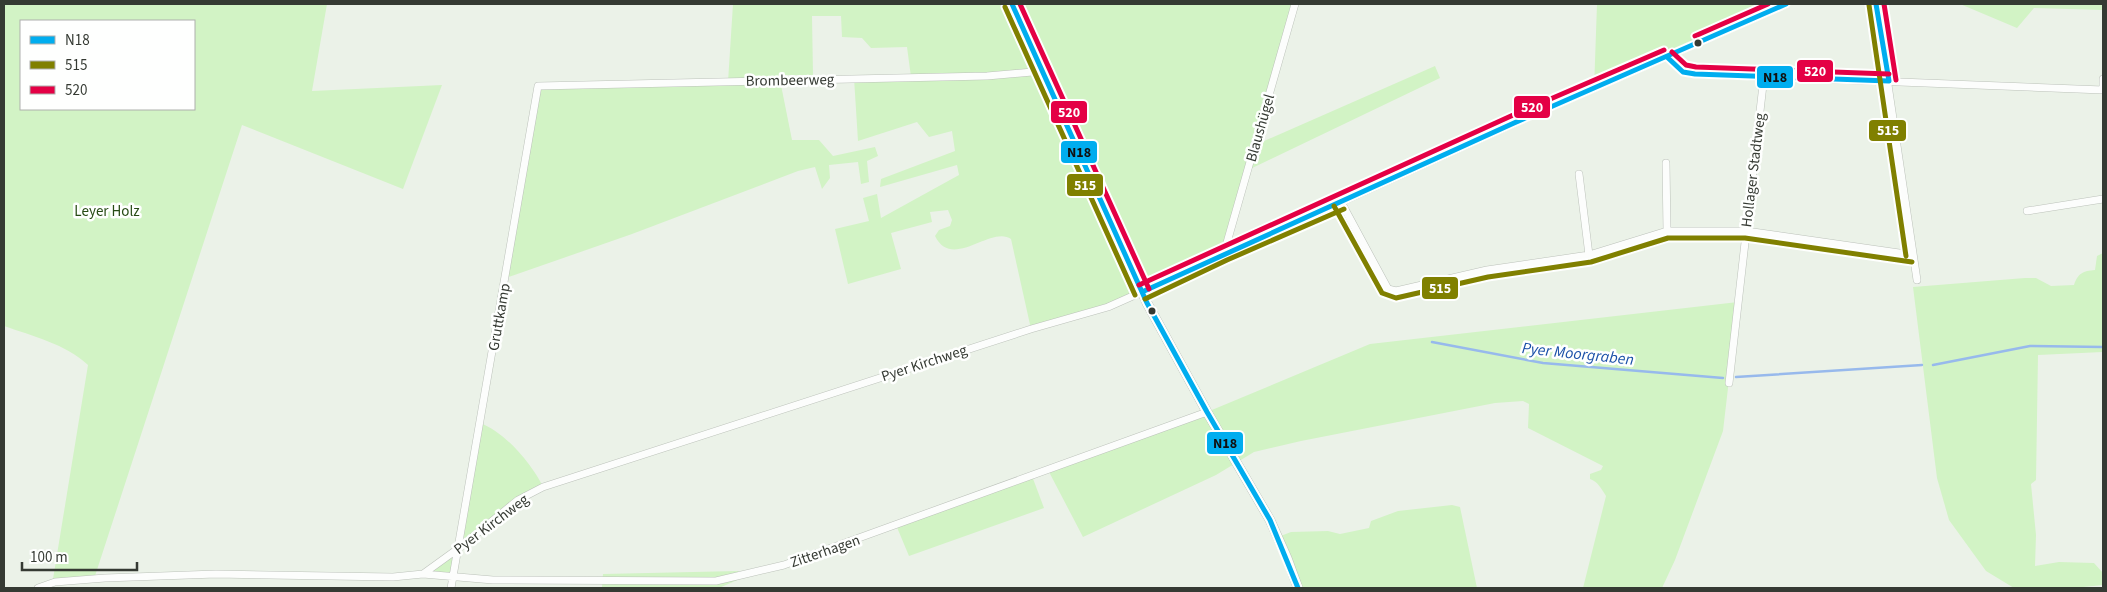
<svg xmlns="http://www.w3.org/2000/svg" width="2107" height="592" viewBox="0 0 2107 592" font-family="'Source Sans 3',sans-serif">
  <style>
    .green { fill: #d2f3c5; fill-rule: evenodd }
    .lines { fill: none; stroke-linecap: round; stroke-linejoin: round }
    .stream { stroke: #97b9ec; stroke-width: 2.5 }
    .street-casing { stroke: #bcc2ba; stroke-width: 8 }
    .secondary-casing { stroke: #bcc2ba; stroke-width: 10 }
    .street { stroke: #fcfdfc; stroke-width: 7 }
    .secondary { stroke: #fcfdfc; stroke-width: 9 }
    .bus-1-casing { stroke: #fefffe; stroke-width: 9 }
    .bus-2-casing { stroke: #fefffe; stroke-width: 9 }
    .bus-3-casing { stroke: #fefffe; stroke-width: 9 }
    .bus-1 { stroke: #00adef; stroke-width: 5 }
    .bus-2 { stroke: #808000; stroke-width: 5 }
    .bus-3 { stroke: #e40045; stroke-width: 5 }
    .bus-dot { fill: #353a33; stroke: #fefffe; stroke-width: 2 }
    .labels { text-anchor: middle; stroke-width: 5; stroke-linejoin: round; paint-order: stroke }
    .street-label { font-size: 15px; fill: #353a33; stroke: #fefffe }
    .park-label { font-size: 15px; fill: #274b15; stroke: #fefffe }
    .water-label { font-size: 16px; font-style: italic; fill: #1a50a8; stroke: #fefffe }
    .line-badge { stroke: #fefffe; stroke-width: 2 }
    .badge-label { font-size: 14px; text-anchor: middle; font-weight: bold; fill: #fff }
    .pale-badge-label { font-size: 14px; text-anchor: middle; font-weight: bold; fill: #111 }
  </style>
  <rect width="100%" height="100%" fill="#ebf2e8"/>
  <path class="green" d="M 4,4 L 327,4 L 312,91 L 442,85 L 403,189 L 242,125 L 94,579 L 53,579 L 88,365 C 66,344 32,336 4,326 ZM 21,21 L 194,21 L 194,109 L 21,109 Z
    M 733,4 L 1295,4 L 1255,145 L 1435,66 L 1440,78 L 1248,170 L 1224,253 L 1135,295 L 1031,329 L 1011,239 C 991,225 952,271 935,236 L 939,230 L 950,226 L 952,220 L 948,210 L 930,212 L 932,222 L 891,233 L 901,269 L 848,284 L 835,229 L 869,221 L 863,198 L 877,194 L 881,218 L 959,175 L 957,165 L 880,187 L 881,179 L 955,151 L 952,131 L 929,137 L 917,122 L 858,141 L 854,78 L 911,77 L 907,47 L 871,48 L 862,38 L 842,37 L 841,16 L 812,16 L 813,75 L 779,75 L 792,140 L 819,140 L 833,156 L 875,147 L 878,156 L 867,161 L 869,182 L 861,184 L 858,162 L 829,165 L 830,178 L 822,189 L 815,167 L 798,171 L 632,234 L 506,278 L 539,88 L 728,82 Z
    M 1597,4 L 1786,4 L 1594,90 Z
    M 1960,4 L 2103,4 L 2103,10 L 2034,8 L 2017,28 Z
    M 2103,253 L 2103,352 L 2038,355 L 2036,480 L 2031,484 L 2036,535 L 2035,566 L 2059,562 L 2094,563 L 2103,573 L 2103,585 L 2073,588 L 2014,588 L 1986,571 L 1949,520 L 1937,478 L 1913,287 L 2025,278 L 2036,278 L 2051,286 L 2074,285 C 2078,273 2083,271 2095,270 L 2097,256 Z
    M 1738,302 L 1723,431 L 1675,560 L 1662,588 L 1583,588 L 1606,496 C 1601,488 1598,482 1590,479 L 1590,474 L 1601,470 L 1603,466 L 1528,428 L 1529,404 L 1523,401 L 1495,403 L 1301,441 L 1254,452 L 1216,475 L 1083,537 L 1048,470 L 1032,476 L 1044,508 L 909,556 L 896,525 L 1207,412 L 1370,344 Z
    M 480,423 C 505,432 532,464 543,487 L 518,500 L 459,548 L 452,577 L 423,574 L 459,548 Z
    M 1452,505 L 1460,507 L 1477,588 L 1298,588 L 1278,537 L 1291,532 L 1328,531 L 1340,534 L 1369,528 L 1371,521 L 1398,511 Z
    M 738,571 L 742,578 L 719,588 L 602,587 L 603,574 Z"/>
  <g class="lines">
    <path class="stream" d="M 1432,342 L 1543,363 L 1723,378
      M 1933,365 L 2030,346 L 2103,347
      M 1736,377 L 1922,365"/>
    <defs>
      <path id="street" d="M 1876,4 L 1917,280
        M 1667,57 L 1683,72 L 1695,74 L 2103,90
        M 2103,90 L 2103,79
        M 1666,163 L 1667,231
        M 1579,174 L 1589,255
        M 1341,202 L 1388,289 L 1396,291 L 1487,270 L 1589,255 L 1667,231 L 1746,231 L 1913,255
        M 2027,211 L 2103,199
        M 1224,253 L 1295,4
        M 1729,383 L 1764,76
        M 423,574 L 493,580 L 716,581 L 784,565 L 1207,412
        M 38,588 L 55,582 L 105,578 L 216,574 L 393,577 L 423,574 L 459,548 L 518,500 L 543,487 L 1031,329 L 1108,307 L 1135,295 L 1224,253 L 1341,202 L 1514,123 L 1786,4
        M 451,588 L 538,86 L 987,76 L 1043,71"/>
      <path id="secondary" d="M 1012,4 L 1147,303 L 1207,412 L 1270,520 L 1287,558 L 1298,588"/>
    </defs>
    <use href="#street" class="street-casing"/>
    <use href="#secondary" class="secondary-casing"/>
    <use href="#street" class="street"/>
    <use href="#secondary" class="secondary"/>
    <defs>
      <path id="bus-1" d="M 1012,4 L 1147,303 L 1207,412 L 1270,520 L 1298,588
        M 1876,4 L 1889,81
        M 1667,57 L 1683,72 L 1695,74 L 1889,81
        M 1142,292 L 1514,123 L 1786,4"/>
      <path id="bus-2" d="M 1869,5 L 1906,256
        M 1005,7 L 1135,295
        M 1334,206 L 1382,293 L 1396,298 L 1488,277 L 1591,262 L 1668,238 L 1745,238 L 1912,262
        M 1145,299 L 1227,260 L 1344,209"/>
      <path id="bus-3" d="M 1020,4 L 1149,289
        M 1884,4 L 1896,80
        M 1695,36 L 1768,4
        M 1672,52 L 1686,65 L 1696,67 L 1889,74
        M 1139,285 L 1511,116 L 1664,50"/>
    </defs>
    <use href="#bus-1" class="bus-1-casing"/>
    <use href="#bus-2" class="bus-2-casing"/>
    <use href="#bus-3" class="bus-3-casing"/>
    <use href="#bus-1" class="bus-1"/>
    <use href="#bus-2" class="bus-2"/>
    <use href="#bus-3" class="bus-3"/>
  </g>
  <g class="bus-dot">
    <circle cx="1698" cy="43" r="4.5"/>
    <circle cx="1152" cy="311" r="4.5"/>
  </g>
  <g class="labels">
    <g class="street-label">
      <text transform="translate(790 80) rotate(-1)" y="5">Brombeerweg</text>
      <text transform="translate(1260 128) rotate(-74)" y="5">Blaushügel</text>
      <text transform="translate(1753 170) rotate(-83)" y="5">Hollager Stadtweg</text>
      <text transform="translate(499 317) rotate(-80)" y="5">Gruttkamp</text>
      <text transform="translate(924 363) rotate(-18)" y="5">Pyer Kirchweg</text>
      <text transform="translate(491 524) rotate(-37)" y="5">Pyer Kirchweg</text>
      <text transform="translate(825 551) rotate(-19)" y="5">Zitterhagen</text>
    </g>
    <g class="park-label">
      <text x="107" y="216">Leyer Holz</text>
    </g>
    <g class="water-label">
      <text transform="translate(1578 353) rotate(6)" y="6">Pyer Moorgraben</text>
    </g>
  </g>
  <g class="line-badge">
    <rect x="1796" y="59" width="38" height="24" rx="5" fill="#e40045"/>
    <rect x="1756" y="65" width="38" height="24" rx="5" fill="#00adef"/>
    <rect x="1513" y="95" width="38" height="24" rx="5" fill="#e40045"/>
    <rect x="1050" y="100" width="38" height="24" rx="5" fill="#e40045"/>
    <rect x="1868" y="119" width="39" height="23" rx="5" fill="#808000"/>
    <rect x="1060" y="140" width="38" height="24" rx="5" fill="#00adef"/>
    <rect x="1066" y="173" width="38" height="24" rx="5" fill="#808000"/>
    <rect x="1421" y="276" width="38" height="24" rx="5" fill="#808000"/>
    <rect x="1206" y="431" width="38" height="24" rx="5" fill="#00adef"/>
  </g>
  <g class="badge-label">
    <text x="1815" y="76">520</text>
    <text x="1532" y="112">520</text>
    <text x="1069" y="117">520</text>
    <text x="1888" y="135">515</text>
    <text x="1085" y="190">515</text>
    <text x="1440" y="293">515</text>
  </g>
  <g class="pale-badge-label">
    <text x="1775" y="82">N18</text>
    <text x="1079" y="157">N18</text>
    <text x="1225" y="448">N18</text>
  </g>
  <rect width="2107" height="592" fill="none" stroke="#353a33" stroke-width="10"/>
  <rect x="20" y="20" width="175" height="90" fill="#fefffe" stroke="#aeb0ad"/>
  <rect x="30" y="36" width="25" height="8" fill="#00adef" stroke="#aeb0ad"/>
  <text x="65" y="45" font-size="15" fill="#353a33">N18</text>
  <rect x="30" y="61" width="25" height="8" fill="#808000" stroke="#aeb0ad"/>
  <text x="65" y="70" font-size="15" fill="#353a33">515</text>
  <rect x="30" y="86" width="25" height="8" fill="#e40045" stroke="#aeb0ad"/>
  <text x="65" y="95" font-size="15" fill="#353a33">520</text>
  <path d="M22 562v8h115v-8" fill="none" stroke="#353a33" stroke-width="2.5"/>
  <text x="30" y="562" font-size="15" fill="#353a33" stroke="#fefffe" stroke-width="4" paint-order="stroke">100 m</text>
</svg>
